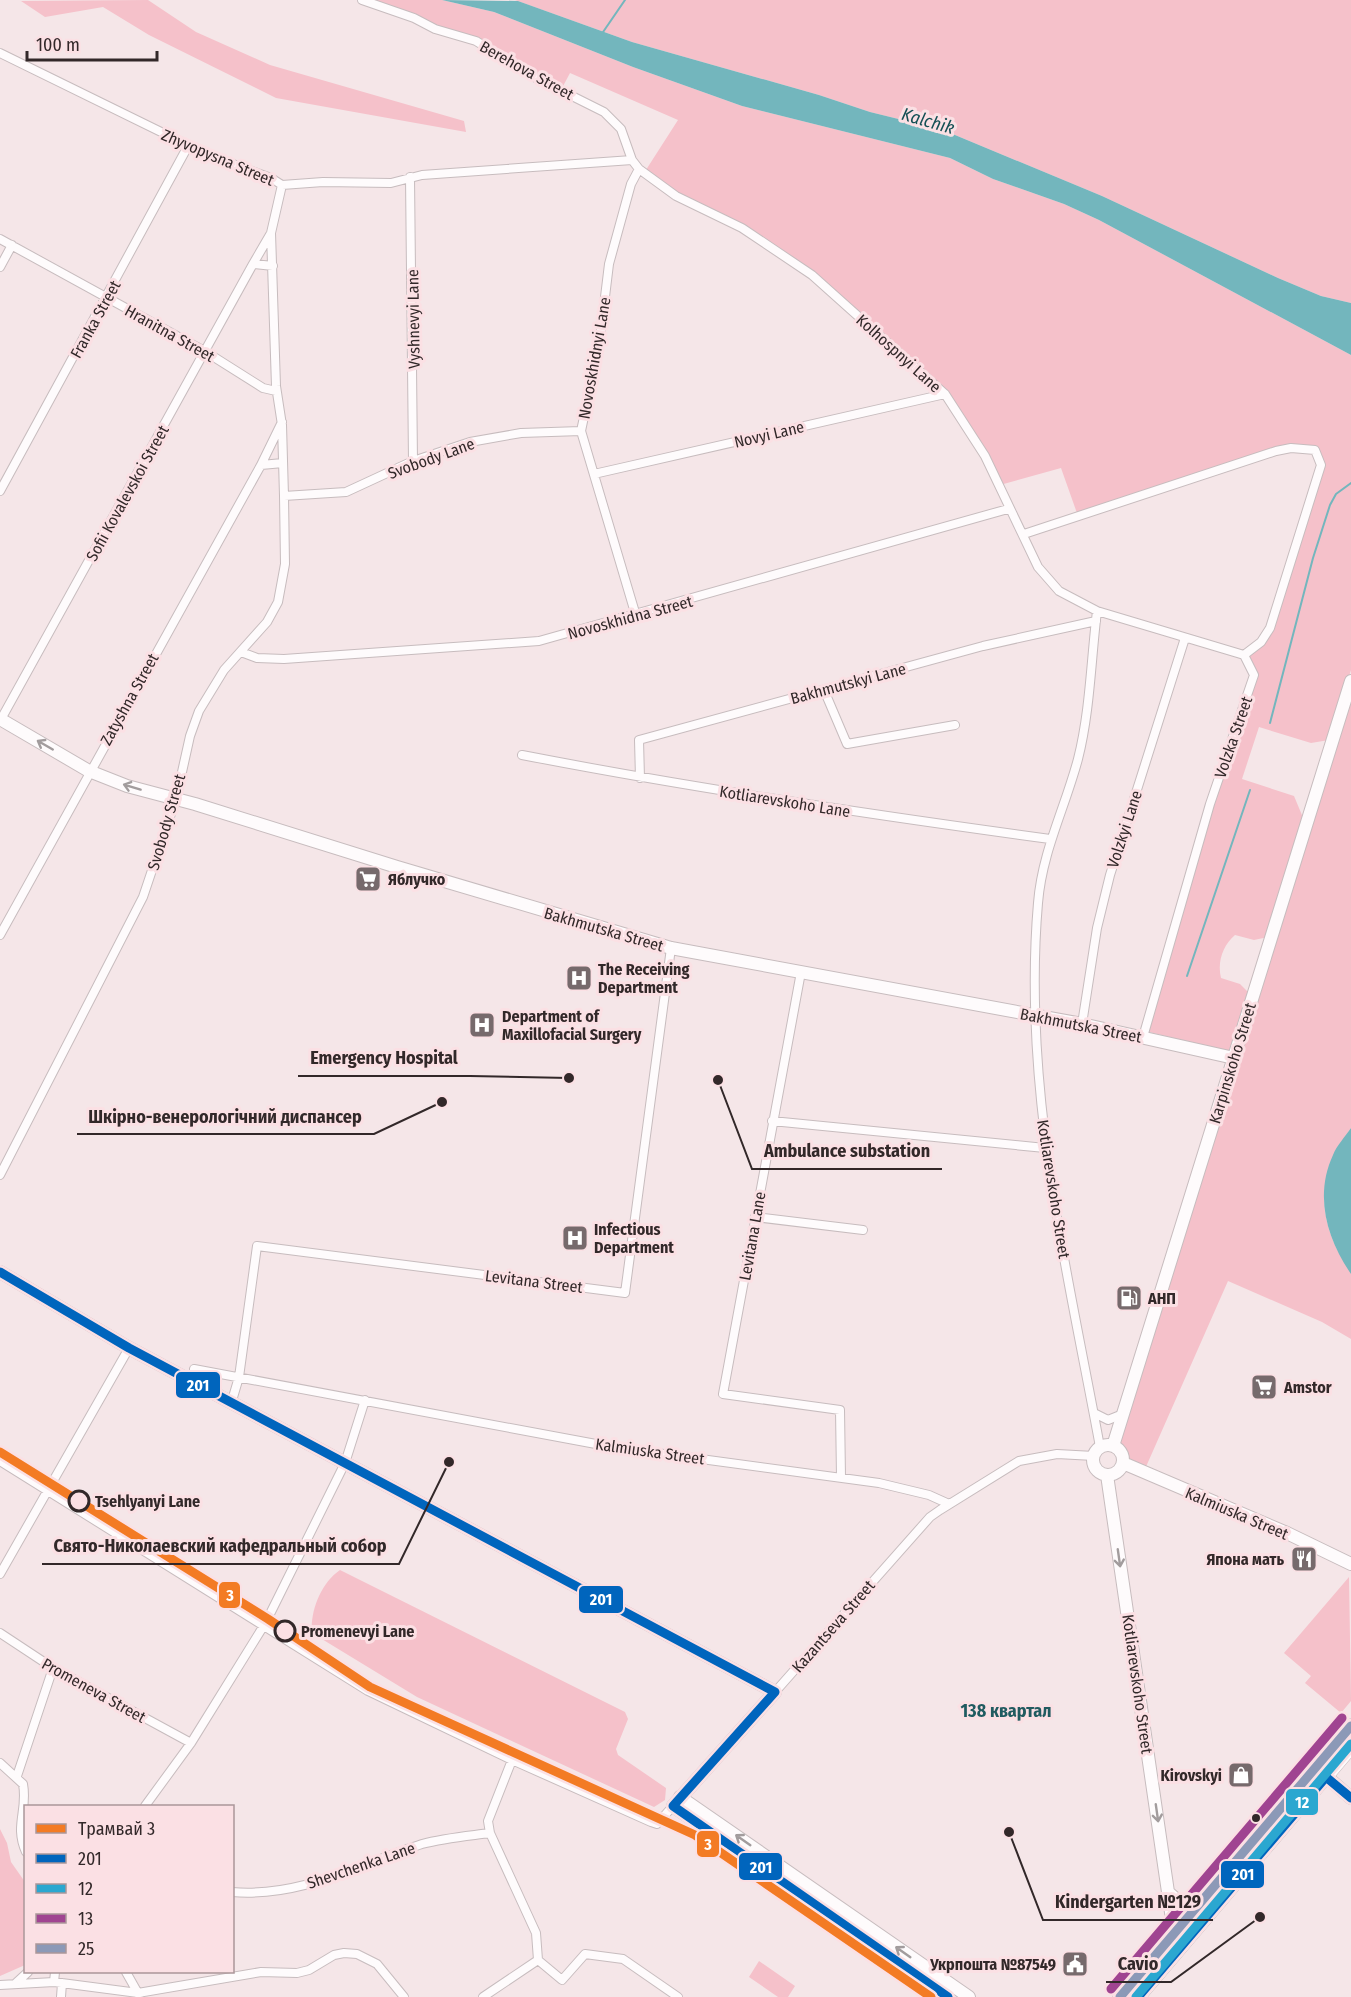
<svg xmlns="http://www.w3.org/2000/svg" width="1351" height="1997" viewBox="0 0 1351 1997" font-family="'Fira Sans Condensed',sans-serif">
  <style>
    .green { fill: #f5c1ca }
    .water { fill: #73b6bd }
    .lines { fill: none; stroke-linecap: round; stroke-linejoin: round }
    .stream { stroke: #73b6bd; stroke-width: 2 }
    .street-casing { stroke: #c7bcbe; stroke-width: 10 }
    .secondary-casing { stroke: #c7bcbe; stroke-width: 14 }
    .primary-casing { stroke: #c7bcbe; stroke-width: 15 }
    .street { stroke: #fefbfc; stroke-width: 8 }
    .secondary { stroke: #fefbfc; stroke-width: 12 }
    .primary { stroke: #fefbfc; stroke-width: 14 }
    .tram { stroke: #cbc7c8; stroke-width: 1.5 }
    .bus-1-casing { stroke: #fbe0e4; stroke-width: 14 }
    .bus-2-casing { stroke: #fbe0e4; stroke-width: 14 }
    .bus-3-casing { stroke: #fbe0e4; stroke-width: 14 }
    .bus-4-casing { stroke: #fbe0e4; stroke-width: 14 }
    .bus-1 { stroke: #0065bd; stroke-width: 9 }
    .bus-2 { stroke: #2ba7d0; stroke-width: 9 }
    .bus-3 { stroke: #a04491; stroke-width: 9 }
    .bus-4 { stroke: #8c99b7; stroke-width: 9 }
    .tram-1-casing { stroke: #fbe0e4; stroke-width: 14 }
    .tram-1 { stroke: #f37b24; stroke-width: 9 }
    .oneway { stroke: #a29c9d }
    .stop-dot { fill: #fbe0e4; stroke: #322829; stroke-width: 3 }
    .bus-dot { fill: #322829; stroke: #fbe0e4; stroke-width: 2 }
    .labels { text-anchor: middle; stroke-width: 6; stroke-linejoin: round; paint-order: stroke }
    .street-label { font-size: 16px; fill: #322829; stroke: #fbe0e4 }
    .poi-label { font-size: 16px; font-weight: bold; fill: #322829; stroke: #fbe0e4; text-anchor: start }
    .stop-label { font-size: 16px; font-weight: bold; fill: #322829; stroke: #fbe0e4; text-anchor: start }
    .water-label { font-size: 18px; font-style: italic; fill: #155055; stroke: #fbe0e4 }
    .neighbourhood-label { font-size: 18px; font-weight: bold; fill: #215b60; stroke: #fbe0e4 }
    .leader { fill: none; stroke: #322829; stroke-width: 2 }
    .callout-dot { fill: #322829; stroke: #fbe0e4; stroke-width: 2 }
    .callout-label { font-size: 18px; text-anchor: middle; font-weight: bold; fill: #322829; stroke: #fbe0e4; stroke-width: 6; stroke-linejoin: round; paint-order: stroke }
    .line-badge { stroke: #fbe0e4; stroke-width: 2 }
    .badge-label { font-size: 16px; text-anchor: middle; font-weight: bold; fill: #fff }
  </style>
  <rect width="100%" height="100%" fill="#f5e6e8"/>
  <path class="green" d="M 148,0 L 196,32 L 270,65 L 464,121 L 466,132 L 276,98 L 149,35 L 103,7 L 45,17 L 21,1 Z
    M 362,0 L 442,0 L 494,12 L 633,67 L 742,106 L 950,158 L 993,179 L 1064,204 L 1099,220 L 1351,355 L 1351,670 L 1329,740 L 1311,743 L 1259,727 L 1242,779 L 1294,796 L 1304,820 L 1268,937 L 1254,940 L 1235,935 C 1223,945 1217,962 1221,978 L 1240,984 L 1250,994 L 1232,1052 L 1145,1031 L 1210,804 L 1254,676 L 1244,655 L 1270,628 L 1321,465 L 1319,456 L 1291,448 L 1078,516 L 1061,468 L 1000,485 L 945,394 L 780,251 L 692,205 L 644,173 L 678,120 L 570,73 L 561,90 L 476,41 Z
    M 515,0 L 1351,0 L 1351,303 L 1321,296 L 1278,278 L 1102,196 L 943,130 L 870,112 L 819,95 L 632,42 Z
    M 1351,693 L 1351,1128 C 1324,1168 1315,1199 1335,1245 C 1339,1255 1348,1264 1351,1274 C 1351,1286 1351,1325 1351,1339 L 1322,1322 L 1228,1281 L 1145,1469 L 1128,1462 L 1126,1450 L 1117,1442 Z
    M 340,1570 L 625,1712 L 628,1719 L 616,1749 L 618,1755 L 666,1788 L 665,1800 L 654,1807 L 417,1697 L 312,1633 C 310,1611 321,1583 340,1570 Z
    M 1349,1577 L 1351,1701 L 1341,1713 L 1305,1683 L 1311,1676 L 1284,1653 Z
    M 0,1829 L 7,1843 L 11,1862 L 25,1882 L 25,1965 L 0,1976 Z
    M 759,1961 L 795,1986 L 788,1997 L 778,1997 L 749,1977 Z"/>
  <path class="water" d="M 442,0 L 518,1 L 632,42 L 819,95 L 870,112 L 943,130 L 1102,196 L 1278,278 L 1321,296 L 1351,303 L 1351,355 L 1099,220 L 1064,204 L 993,179 L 950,158 L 742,106 L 633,67 L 494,12 Z
    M 1351,1128 L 1351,1274 C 1327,1239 1314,1196 1333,1155 C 1337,1145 1345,1137 1351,1128 Z"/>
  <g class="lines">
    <path class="stream" d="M 601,35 L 625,0
      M 1270,723 L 1313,558 L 1330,505 L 1336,494 L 1351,483
      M 1187,976 L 1250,790"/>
    <defs>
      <path id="street" d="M 362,0 L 414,18 L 435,29 L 476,41 L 534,77 L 604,112 L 621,129 L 632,160 L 639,169 L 676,196 L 742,228 L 812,275 L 945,394 L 985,456 L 1038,567 L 1059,591 L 1097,611 L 1244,655
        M 0,53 L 206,154 L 271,178 L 282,185 L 323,182 L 391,183 L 422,175 L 632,160
        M 410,177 L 413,461
        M 0,239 L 206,352 L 263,388 L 276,391
        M 273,266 L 253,264 L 271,233 L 282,185
        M 0,267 L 12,245
        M 282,422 L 261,465 L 283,463
        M 594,474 L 945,394
        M 0,491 L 188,146
        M 284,496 L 346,492 L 413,461 L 470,442 L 521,433 L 581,431
        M 1024,534 L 1276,451 L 1291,448 L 1315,450 L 1321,465 L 1270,628 L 1261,642 L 1244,655
        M 1097,611 C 1091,660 1090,712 1078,759 C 1065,808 1042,852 1038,903 C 1022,1087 1067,1268 1100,1447
        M 636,616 L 581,431 L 599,346 L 609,264 L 631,184 L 639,169
        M 241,652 L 257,658 L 284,659 L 539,641 L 1008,509
        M 824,690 L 847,744 L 955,725
        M 0,721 L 253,264
        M 522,755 C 697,789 873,815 1050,839
        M 640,778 L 639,740 L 983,646 L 1096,621
        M 0,935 L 261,465
        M 801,972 L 723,1394 L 840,1410 L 841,1477
        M 1082,1024 L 1097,928 L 1110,875 L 1185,638
        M 1143,1037 L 1210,804 L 1254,675 L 1244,655
        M 772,1121 L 1045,1148
        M 0,1175 L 143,897 L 176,799 L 190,736 L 199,711 L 224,670 L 267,622 L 278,602 L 285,564 L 284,496 L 282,425 L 276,386 L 271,233
        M 755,1217 L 863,1230
        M 194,1369 L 612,1447 L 879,1483 L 929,1495 L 949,1504
        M 231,1404 L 239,1377 L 257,1246 L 625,1293 L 671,948
        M 1094,1413 L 1108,1420 L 1123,1414
        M 0,1461 L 368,1691 L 512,1760 L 651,1822 L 657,1824 L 673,1806
        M 0,1574 L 129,1348
        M 0,1633 L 53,1668 L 191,1743
        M 775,1692 L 930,1517 L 940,1510 L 1019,1461 L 1057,1454 L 1094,1456
        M 512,1760 L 488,1821 L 490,1833 L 536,1933 L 538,1960 L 562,1980 L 585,1954 L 623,1959 L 678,1997
        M 0,1763 L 23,1784 C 28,1810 14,1826 26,1852
        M 17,1776 L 53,1668
        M 145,1806 L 191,1743 L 266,1622 L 345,1463 L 365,1400
        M 232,1892 C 300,1898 360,1864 422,1844 C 444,1838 468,1836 490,1833
        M 126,1972 L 139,1995
        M 54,1982 L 55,1972
        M 16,1983 L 28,1972
        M 0,1985 L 54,1982 L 138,1993 L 261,1972 L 297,1973 L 309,1970 L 334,1955 L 344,1953 L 357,1954 L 377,1964 L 404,1997
        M 61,1997 L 62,1983
        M 483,1997 L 538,1960"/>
      <path id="secondary" d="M 0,719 L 89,771 L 127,786 L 195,804 L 397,867 L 671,948 L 1082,1024 L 1234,1058
        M 0,1272 L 129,1348 L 775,1692 L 673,1806 L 948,1997
        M1093 1460a15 15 0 1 1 30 0a15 15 0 1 1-30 0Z
        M 1113,1446 L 1351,681
        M 1123,1463 L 1287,1533 L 1351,1564
        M 1107,1475 L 1174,1933
        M 1320,1771 L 1351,1798
        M 680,1797 L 969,1997
        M 1169,1893 L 1197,1918"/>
      <path id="primary" d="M 1120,1997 L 1351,1726
        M 1138,1997 L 1351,1747"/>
    </defs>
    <use href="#street" class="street-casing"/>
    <use href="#secondary" class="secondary-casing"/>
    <use href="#primary" class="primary-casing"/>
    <use href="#street" class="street"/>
    <use href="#secondary" class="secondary"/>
    <use href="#primary" class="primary"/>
    <path class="tram" d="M 1126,1997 L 1351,1733"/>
    <defs>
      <path id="bus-1" d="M 0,1272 L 129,1348 L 775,1692 L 673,1806 L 948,1997
        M 1138,1997 L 1326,1777 L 1351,1798"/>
      <path id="bus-2" d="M 1136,1997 L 1351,1744"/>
      <path id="bus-3" d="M 1111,1989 L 1342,1718"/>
      <path id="bus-4" d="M 1120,1997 L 1351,1726"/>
    </defs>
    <use href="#bus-1" class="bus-1-casing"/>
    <use href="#bus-2" class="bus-2-casing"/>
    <use href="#bus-3" class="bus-3-casing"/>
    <use href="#bus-4" class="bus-4-casing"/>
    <use href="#bus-1" class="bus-1"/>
    <use href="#bus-2" class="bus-2"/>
    <use href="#bus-3" class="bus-3"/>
    <use href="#bus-4" class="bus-4"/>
    <defs>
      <path id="tram-1" d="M 0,1452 L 268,1619 L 370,1687 L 695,1835 L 931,1997"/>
    </defs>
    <use href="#tram-1" class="tram-1-casing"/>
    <use href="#tram-1" class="tram-1"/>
  </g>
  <defs><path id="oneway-shaft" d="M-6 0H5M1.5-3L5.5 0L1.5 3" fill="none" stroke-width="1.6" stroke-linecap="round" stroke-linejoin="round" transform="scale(1.5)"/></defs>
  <g class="oneway">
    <use href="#oneway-shaft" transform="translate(45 745) rotate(-150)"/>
    <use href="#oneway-shaft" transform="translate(132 787) rotate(-163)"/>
    <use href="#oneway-shaft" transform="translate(1119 1558) rotate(82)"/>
    <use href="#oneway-shaft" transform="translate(1157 1813) rotate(82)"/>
    <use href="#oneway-shaft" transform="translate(743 1840) rotate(-145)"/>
    <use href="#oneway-shaft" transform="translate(903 1952) rotate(-145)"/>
  </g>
  <defs>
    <symbol id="supermarket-square" viewBox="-11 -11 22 22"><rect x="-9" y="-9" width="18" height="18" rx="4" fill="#766a6c" stroke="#fbe0e4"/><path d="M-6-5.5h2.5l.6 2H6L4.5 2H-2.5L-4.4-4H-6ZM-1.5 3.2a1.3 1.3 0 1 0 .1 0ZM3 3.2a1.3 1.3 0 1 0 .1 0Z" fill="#fff"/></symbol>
    <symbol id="hospital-square" viewBox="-11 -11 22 22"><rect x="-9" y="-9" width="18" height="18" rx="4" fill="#766a6c" stroke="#fbe0e4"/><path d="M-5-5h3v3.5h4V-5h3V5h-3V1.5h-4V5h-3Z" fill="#fff"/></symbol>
    <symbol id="fuel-square" viewBox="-11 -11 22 22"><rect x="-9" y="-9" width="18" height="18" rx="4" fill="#766a6c" stroke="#fbe0e4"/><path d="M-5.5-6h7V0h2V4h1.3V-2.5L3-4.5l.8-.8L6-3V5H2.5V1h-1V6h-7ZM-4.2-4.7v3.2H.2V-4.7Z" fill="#fff"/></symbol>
    <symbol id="restaurant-square" viewBox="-11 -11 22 22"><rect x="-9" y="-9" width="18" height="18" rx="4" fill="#766a6c" stroke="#fbe0e4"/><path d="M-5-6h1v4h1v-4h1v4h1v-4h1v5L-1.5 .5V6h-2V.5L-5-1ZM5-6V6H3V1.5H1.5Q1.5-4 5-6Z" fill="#fff"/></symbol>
    <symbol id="shop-square" viewBox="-11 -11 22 22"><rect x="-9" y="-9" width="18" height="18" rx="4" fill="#766a6c" stroke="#fbe0e4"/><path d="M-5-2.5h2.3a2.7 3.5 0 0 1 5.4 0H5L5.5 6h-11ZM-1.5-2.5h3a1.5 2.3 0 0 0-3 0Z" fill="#fff"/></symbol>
    <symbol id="civic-square" viewBox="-11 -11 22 22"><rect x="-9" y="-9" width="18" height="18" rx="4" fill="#766a6c" stroke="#fbe0e4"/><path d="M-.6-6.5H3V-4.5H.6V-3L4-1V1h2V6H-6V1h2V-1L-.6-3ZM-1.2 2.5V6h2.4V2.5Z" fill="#fff"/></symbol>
  </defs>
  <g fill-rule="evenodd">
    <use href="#supermarket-square" x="353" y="864" width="30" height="30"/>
    <use href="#hospital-square" x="564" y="963" width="30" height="30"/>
    <use href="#hospital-square" x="467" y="1010" width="30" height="30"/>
    <use href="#hospital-square" x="560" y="1223" width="30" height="30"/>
    <use href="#fuel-square" x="1114" y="1283" width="30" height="30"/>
    <use href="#supermarket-square" x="1249" y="1372" width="30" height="30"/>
    <use href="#restaurant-square" x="1289" y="1544" width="30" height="30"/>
    <use href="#shop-square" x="1226" y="1760" width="30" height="30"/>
    <use href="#civic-square" x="1060" y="1949" width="30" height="30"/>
  </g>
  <g class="stop-dot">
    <circle cx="79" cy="1501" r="10"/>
    <circle cx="285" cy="1631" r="10"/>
  </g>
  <circle class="bus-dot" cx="1256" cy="1818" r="5"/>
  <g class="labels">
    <g class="street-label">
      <text transform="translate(527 70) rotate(29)" y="6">Berehova Street</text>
      <text transform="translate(218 157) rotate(23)" y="6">Zhyvopysna Street</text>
      <text transform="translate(95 319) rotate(-61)" y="6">Franka Street</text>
      <text transform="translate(413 319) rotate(-91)" y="6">Vyshnevyi Lane</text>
      <text transform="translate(170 333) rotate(29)" y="6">Hranitna Street</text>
      <text transform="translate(899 353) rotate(42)" y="6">Kolhospnyi Lane</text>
      <text transform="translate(594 358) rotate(-80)" y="6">Novoskhidnyi Lane</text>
      <text transform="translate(769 434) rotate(-13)" y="6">Novyi Lane</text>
      <text transform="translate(431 458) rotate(-20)" y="6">Svobody Lane</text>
      <text transform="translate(127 493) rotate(-61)" y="6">Sofii Kovalevskoi Street</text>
      <text transform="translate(630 617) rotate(-15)" y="6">Novoskhidna Street</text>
      <text transform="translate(848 683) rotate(-15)" y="6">Bakhmutskyi Lane</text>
      <text transform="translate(129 699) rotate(-61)" y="6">Zatyshna Street</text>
      <text transform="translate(1233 737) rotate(-71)" y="6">Volzka Street</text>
      <text transform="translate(785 801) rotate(9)" y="6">Kotliarevskoho Lane</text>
      <text transform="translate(166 822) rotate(-74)" y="6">Svobody Street</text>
      <text transform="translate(1124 829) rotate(-72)" y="6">Volzkyi Lane</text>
      <text transform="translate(604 929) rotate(16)" y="6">Bakhmutska Street</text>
      <text transform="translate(1081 1025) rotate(11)" y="6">Bakhmutska Street</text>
      <text transform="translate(1232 1063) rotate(-73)" y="6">Karpinskoho Street</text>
      <text transform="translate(1054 1189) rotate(81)" y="6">Kotliarevskoho Street</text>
      <text transform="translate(752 1236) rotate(-80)" y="6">Levitana Lane</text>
      <text transform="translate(534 1281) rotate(7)" y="6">Levitana Street</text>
      <text transform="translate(650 1451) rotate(8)" y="6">Kalmiuska Street</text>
      <text transform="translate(1237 1513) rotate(23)" y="6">Kalmiuska Street</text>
      <text transform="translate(833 1626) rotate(-49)" y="6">Kazantseva Street</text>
      <text transform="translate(1138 1684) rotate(82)" y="6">Kotliarevskoho Street</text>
      <text transform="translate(94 1690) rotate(29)" y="6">Promeneva Street</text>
      <text transform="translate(361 1865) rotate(-19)" y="6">Shevchenka Lane</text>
    </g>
    <g class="poi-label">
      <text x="388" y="885">Яблучко</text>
      <text x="598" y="975">The Receiving<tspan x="598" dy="18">Department</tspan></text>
      <text x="502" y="1022">Department of<tspan x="502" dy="18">Maxillofacial Surgery</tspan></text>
      <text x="594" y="1235">Infectious<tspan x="594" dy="18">Department</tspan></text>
      <text x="1148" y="1304">АНП</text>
      <text x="1284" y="1393">Amstor</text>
      <text x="1284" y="1565" text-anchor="end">Япона мать</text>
      <text x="1222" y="1781" text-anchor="end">Kirovskyi</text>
      <text x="1056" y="1970" text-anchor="end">Укрпошта №87549</text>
    </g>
    <g class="stop-label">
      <text x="95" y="1507">Tsehlyanyi Lane</text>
      <text x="301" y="1637">Promenevyi Lane</text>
    </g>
    <g class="water-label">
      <text transform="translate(928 121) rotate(16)" y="6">Kalchik</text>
    </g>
    <g class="neighbourhood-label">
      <text x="1006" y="1717">138 квартал</text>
    </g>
  </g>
  <path class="leader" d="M569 1078L470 1076H298M442 1102L374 1134H77M718 1080L752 1169H942M449 1462L399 1564H42M1009 1832L1043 1920H1213M1260 1917L1171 1982H1106"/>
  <g class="callout-dot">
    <circle cx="569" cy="1078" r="6"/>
    <circle cx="442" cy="1102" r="6"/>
    <circle cx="718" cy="1080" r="6"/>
    <circle cx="449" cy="1462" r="6"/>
    <circle cx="1009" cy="1832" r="6"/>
    <circle cx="1260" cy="1917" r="6"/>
  </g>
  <g class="callout-label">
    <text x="384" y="1064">Emergency Hospital</text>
    <text x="225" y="1123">Шкірно-венерологічний диспансер</text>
    <text x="847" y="1157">Ambulance substation</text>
    <text x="220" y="1552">Свято-Николаевский кафедральный собор</text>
    <text x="1128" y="1908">Kindergarten №129</text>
    <text x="1138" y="1970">Cavio</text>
  </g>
  <g class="line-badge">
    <rect x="175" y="1371" width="46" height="28" rx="6" fill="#0065bd"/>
    <rect x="218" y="1581" width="23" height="28" rx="6" fill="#f37b24"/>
    <rect x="578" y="1585" width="46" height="29" rx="6" fill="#0065bd"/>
    <rect x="1285" y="1788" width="34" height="28" rx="6" fill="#2ba7d0"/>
    <rect x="696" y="1830" width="24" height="28" rx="6" fill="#f37b24"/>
    <rect x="738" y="1852" width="45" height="29" rx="6" fill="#0065bd"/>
    <rect x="1220" y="1860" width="45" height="29" rx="6" fill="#0065bd"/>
  </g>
  <g class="badge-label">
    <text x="198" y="1391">201</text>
    <text x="230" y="1601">3</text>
    <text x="601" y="1605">201</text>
    <text x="1302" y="1808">12</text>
    <text x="708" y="1850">3</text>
    <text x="761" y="1873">201</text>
    <text x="1243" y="1880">201</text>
  </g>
  <rect x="24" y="1805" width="210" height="168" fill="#fbe0e4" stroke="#ab9699" stroke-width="1.5"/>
  <rect x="36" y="1824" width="30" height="9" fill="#f37b24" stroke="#ab9699" stroke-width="1.5"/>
  <text x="78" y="1835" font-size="18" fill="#322829">Трамвай 3</text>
  <rect x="36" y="1854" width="30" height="9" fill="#0065bd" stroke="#ab9699" stroke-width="1.5"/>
  <text x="78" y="1865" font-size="18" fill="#322829">201</text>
  <rect x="36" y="1884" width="30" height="9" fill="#2ba7d0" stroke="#ab9699" stroke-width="1.5"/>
  <text x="78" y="1895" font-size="18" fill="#322829">12</text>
  <rect x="36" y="1914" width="30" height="9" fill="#a04491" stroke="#ab9699" stroke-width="1.5"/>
  <text x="78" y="1925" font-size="18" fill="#322829">13</text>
  <rect x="36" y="1944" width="30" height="9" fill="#8c99b7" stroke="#ab9699" stroke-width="1.5"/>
  <text x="78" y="1955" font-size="18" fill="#322829">25</text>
  <path d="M27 51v9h130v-9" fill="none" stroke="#322829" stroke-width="3"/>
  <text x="36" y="51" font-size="18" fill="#322829" stroke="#fbe0e4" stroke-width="4.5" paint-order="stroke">100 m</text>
</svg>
